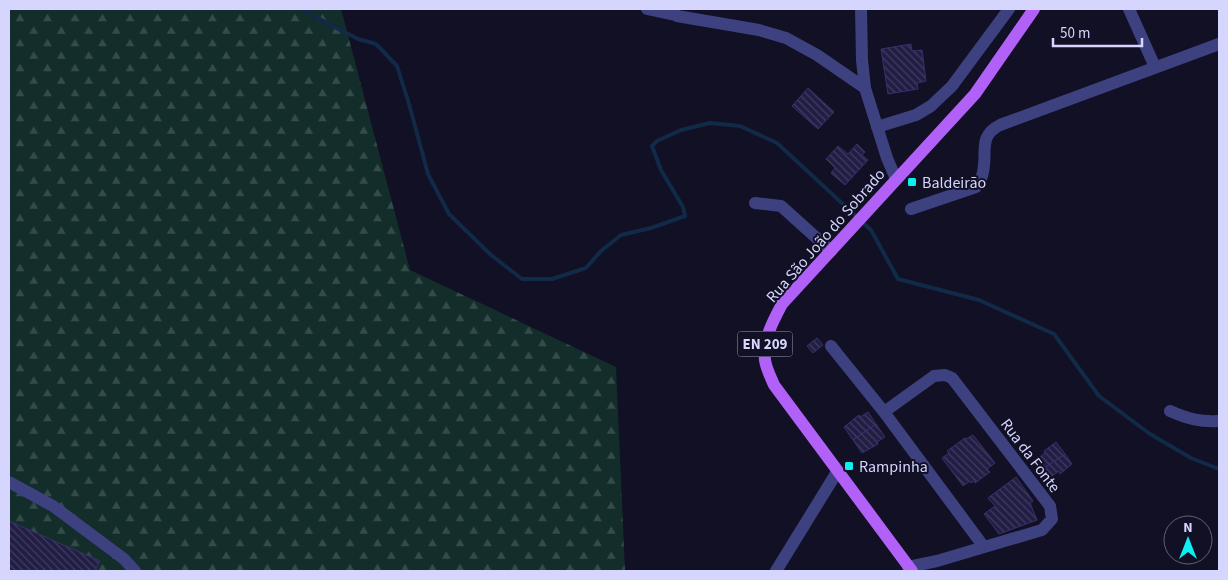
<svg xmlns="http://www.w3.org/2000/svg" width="1228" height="580" viewBox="0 0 1228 580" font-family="'Source Sans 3',sans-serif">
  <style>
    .forest { fill: url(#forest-firs) }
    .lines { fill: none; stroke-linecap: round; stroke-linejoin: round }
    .stream { stroke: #102a47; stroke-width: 4 }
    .building { fill: url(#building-back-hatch); stroke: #36306f }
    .minor { stroke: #3d4180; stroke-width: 12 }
    .major { stroke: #b161f7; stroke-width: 12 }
    .poi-dot { fill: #0cf0f2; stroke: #111024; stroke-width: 2 }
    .labels { text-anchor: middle; stroke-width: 4; stroke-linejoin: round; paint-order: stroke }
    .shield { fill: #111024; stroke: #9a9abc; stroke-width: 1 }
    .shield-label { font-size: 15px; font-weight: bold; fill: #d5d5fd }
    .poi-label { font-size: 16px; fill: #d5d5fd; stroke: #111024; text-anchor: start }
    .street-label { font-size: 16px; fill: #d5d5fd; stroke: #111024 }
  </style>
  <defs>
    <pattern id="forest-firs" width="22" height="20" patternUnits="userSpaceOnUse" patternTransform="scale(1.25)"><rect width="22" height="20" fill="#132d2a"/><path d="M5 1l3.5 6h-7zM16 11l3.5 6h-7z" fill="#344b4a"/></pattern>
    <pattern id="building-back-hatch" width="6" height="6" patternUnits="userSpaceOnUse" patternTransform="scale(1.25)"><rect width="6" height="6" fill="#211d44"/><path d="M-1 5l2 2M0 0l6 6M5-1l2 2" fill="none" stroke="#403d60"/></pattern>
  </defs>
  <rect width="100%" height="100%" fill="#111024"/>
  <path class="forest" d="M 9,9 L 341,9 L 410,270 L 616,367 L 625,571 L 9,571 Z"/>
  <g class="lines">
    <path class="stream" d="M 302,9 L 308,13 L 358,39 L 376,44 L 397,66 L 409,104 L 428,174 L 449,214 L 491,255 L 522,279 L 552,279 L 586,268 L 601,251 L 621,235 L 651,228 L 685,216 L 683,207 L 661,170 L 652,146 L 657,141 L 681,130 L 710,123 L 740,126 L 777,143 L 871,230 L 898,279 L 979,300 L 1054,334 L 1099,396 L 1150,434 L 1191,458 L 1219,469"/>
  </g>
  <path class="building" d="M 911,44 L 912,51 L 922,50 L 926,81 L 917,83 L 918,89 L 888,94 L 881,49 Z
    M 808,88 L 834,112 L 818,129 L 792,106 Z
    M 857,144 L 865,152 L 862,155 L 868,160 L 845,185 L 831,173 L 835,168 L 826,159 L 838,146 L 848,154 Z
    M 817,338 L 823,345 L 813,353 L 807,346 Z
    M 868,412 L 876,424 L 853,440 L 844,427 L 859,415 L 860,417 Z
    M 876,424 L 885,437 L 877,442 L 878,444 L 862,453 L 853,440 Z
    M 973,435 L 995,463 L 987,469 L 990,472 L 975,483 L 973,481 L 971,483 L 970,481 L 963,486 L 942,458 L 949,453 L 947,451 L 965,438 L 966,439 Z
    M 1056,442 L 1065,454 L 1040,471 L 1033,462 L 1045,453 L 1044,451 Z
    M 1065,454 L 1072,464 L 1060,474 L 1059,471 L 1046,480 L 1040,471 Z
    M 1016,477 L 1033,501 L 1030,503 L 1037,520 L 999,534 L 984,514 L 995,506 L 988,498 Z
    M 9,521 L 100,561 L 95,571 L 9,571 Z"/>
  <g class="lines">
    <path class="minor" d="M 647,9 L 675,15
      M 667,9 L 677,16 L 759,30 L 786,38 L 817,55 L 865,88
      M 861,9 L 862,60 L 865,88 L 887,158 L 896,179
      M 1129,9 L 1155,67
      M 877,127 L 916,115 L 931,106 L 952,86 L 1009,9
      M 755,203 L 781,206 L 831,251
      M 911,209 L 976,187 C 978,183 981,180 982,176 C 989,155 976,137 1000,125 L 1219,44
      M 831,346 L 884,412 L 984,547
      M 1170,411 C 1188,419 1200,422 1219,421
      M 884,412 L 934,376 L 945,375 L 952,378 L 1050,506 L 1052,519 L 1042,530 L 937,561 L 908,567
      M 9,482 L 53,506 L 124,559 L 135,571
      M 776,571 L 837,472"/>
    <path class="major" d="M 912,571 L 774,385 C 771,378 766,368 765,360 C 763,339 773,321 782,304 L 975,94 L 1034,9"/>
  </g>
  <g class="poi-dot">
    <rect x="907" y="177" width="10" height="10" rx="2.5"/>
    <rect x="844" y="461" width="10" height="10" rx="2.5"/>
  </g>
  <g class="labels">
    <rect class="shield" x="737.5" y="331.5" width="55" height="25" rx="4"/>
    <g class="shield-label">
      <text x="765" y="349">EN 209</text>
    </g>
    <g class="poi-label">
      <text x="922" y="188">Baldeirão</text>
      <text x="859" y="472">Rampinha</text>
    </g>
    <g class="street-label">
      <text transform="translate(825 235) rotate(-49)" y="6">Rua São João do Sobrado</text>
      <text transform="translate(1031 455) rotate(53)" y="6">Rua da Fonte</text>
    </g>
  </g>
  <rect width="1228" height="580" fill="none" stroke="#d5d5fd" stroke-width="20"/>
  <g transform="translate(1188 540)"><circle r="24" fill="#111024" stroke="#5f5f7b"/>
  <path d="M0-4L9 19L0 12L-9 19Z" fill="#0cf0f2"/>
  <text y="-8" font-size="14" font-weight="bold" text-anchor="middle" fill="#d5d5fd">N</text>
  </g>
  <path d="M1053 38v8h89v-8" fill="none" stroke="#d5d5fd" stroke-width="2.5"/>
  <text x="1060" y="38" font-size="15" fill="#d5d5fd" stroke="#111024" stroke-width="4" paint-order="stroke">50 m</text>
</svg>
